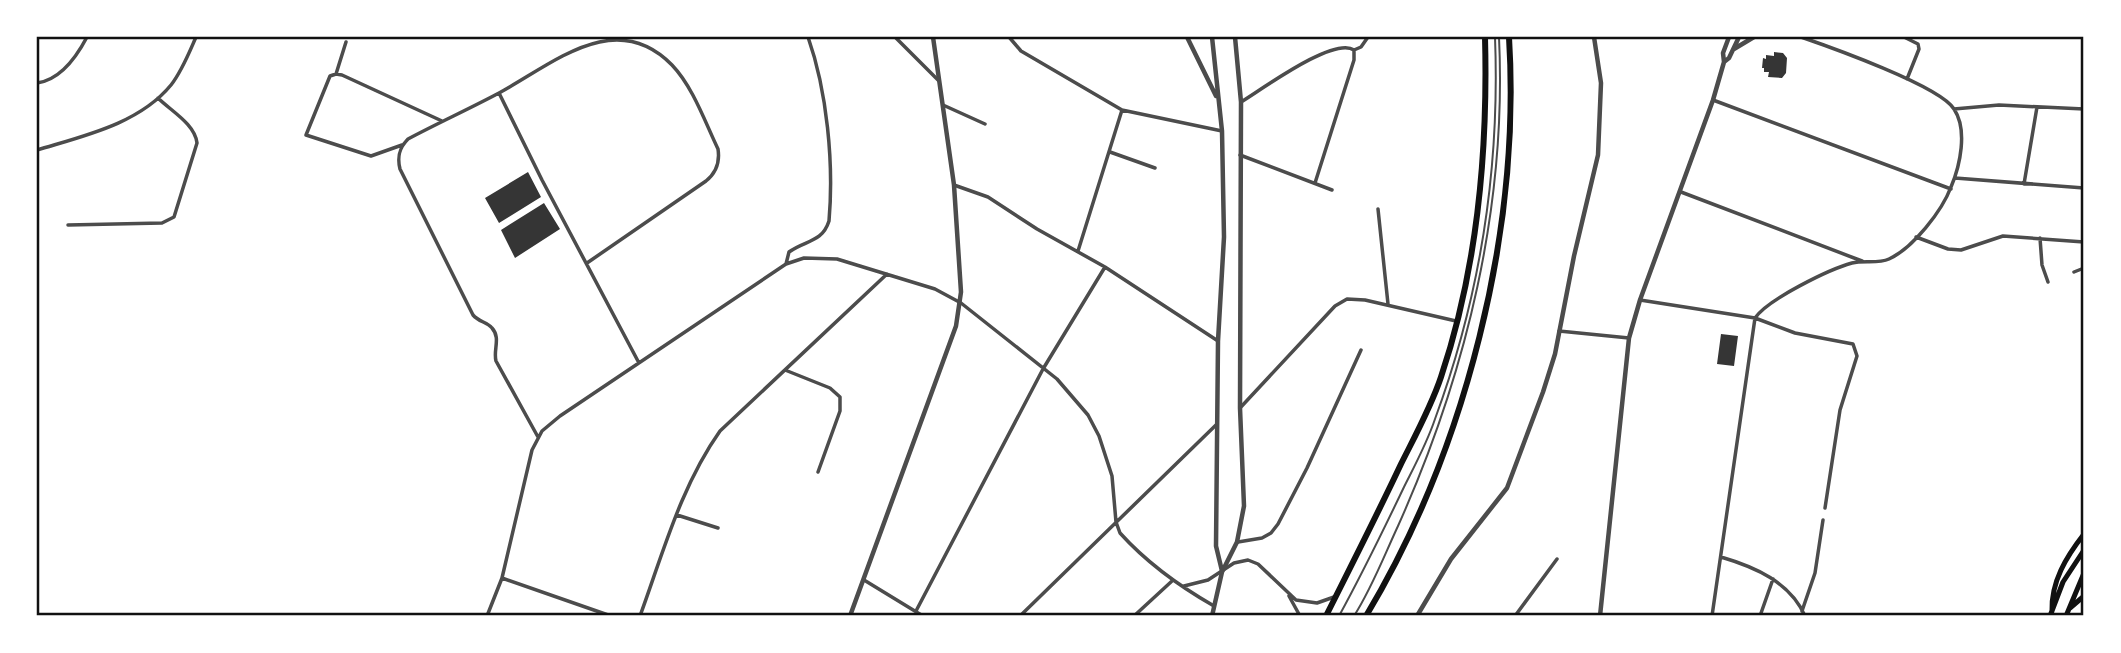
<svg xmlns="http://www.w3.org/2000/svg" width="2121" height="653" viewBox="0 0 2121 653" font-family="'Fira Sans Condensed',sans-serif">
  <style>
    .building { fill: #353535 }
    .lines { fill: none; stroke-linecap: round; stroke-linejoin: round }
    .service { stroke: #4c4c4c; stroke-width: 2 }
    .minor { stroke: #4c4c4c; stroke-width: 3.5 }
    .tertiary { stroke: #4c4c4c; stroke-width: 4.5 }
    .secondary { stroke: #111; stroke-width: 5 }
    .trunk { stroke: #111; stroke-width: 6 }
    .neatline { fill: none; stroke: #111; stroke-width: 2.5 }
  </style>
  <rect width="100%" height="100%" fill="#fff"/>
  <path class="building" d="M 1774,52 L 1783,53 L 1787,58 L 1786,73 L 1782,78 L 1768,77 L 1769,72 L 1764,72 L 1764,68 L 1762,68 L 1763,58 L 1766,59 L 1766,55 L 1774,56 Z
    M 528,172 L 541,197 L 499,223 L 485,198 Z
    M 544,203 L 560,229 L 515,258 L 501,230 Z
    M 1721,334 L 1738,336 L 1734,366 L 1717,364 Z"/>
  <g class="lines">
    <path class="service" d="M 1339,616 C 1362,574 1383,531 1404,487 C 1415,465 1427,443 1435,419 C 1480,297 1500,167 1495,37
      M 1354,616 C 1372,588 1384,556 1398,526 C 1467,372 1507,205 1499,37"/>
    <path class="minor" d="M 895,37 L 938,80
      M 1009,37 L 1021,51 L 1122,110 L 1222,131
      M 1904,37 L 1918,44 L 1919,49 L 1907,79
      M 1354,50 L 1361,47 L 1368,37
      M 336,74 L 346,42
      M 37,83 C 60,80 77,56 87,37
      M 499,93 L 542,180 L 639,363
      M 1713,100 L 1951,189
      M 1241,102 C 1261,90 1334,36 1354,50 L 1354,60 L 1315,183
      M 943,105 L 985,124
      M 1954,109 L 1999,105 L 2084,109
      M 402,145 L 371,156 L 306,135 L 330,76 L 336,74 L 342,75 L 442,121
      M 37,150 C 83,136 139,124 171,85 C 182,71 189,53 196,37
      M 1110,152 L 1155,168
      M 1240,155 L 1332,190
      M 1955,178 L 2084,188
      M 2024,184 L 2037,107
      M 954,185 L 988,197 L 1037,229 L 1105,267 L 1218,341
      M 1681,192 L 1862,261
      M 1378,209 L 1388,304
      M 68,225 L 162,223 L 174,217 L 197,143 C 195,124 171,111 158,98
      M 1916,237 L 1948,249 L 1961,250 L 2003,236 L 2084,242
      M 2040,238 L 2042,265 L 2048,282
      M 1078,251 L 1122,110
      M 786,264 L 789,252 C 805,240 822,243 829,221 C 834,163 827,91 808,37
      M 2074,272 L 2084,268
      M 1640,300 L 1755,318 L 1795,333 L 1853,344 L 1857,356 L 1840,410 L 1825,508
      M 1559,331 L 1629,338
      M 785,370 L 830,388 L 840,397 L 840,411 L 818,472
      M 1240,408 L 1335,306 L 1347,299 L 1365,300 L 1456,321
      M 538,437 L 496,361 C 493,350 501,338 492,328 C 487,322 479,322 473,315 L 400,169 C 397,157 399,148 408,139 C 438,123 469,109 499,93 C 553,64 615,7 672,65 C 693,87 705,122 718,149 C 720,162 716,173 706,181 L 587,263
      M 677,515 L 718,528
      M 1238,542 L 1262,538 L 1271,533 L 1278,524 L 1307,468 L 1361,350
      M 1721,557 C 1755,567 1790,582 1805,616
      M 502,578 L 611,616
      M 864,580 L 923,616
      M 1184,586 L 1208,580 L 1234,563 L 1248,560 L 1258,564 L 1296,600 L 1317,603 L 1334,597
      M 1289,596 L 1300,616
      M 916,611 L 1043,369 L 1105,267
      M 1802,611 L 1815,573 L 1823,520
      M 487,616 L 502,578 L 532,450 L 542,431 L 560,416 L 786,264 L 804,258 L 837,259 L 935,289 L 961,303 L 1057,379 L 1088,415 L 1099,436 L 1112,476 L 1116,522 L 1120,533 C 1147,563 1179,586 1214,606
      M 640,616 C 663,553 681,486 720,431 L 887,274
      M 1020,616 L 1217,424
      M 1134,616 L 1172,581
      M 1515,616 L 1557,559
      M 1712,616 L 1755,318 C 1768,299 1830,269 1852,263 C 1864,260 1878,264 1889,259 C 1913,248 1942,211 1951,187 C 1960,166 1968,130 1954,109 C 1940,86 1830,47 1801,37
      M 1760,616 L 1773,579"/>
    <path class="tertiary" d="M 1187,37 L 1216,96
      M 1212,37 L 1222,131 L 1224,237 L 1218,341 L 1216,546 L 1222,571
      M 1734,49 L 1754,37
      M 1724,62 L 1729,58 L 1739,37
      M 850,616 L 956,326 L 961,292 L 954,185 L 933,37
      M 1212,616 L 1222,572 L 1237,542 L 1244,506 L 1240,408 L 1241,102 L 1235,37
      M 1417,616 L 1451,559 L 1507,488 L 1543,392 L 1555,354 L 1574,256 L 1598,155 L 1601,83 L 1594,37
      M 1600,616 L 1629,338 L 1640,300 L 1713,100 L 1724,62 L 1723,53 L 1729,37"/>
    <path class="secondary" d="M 2070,608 L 2084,596
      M 2052,611 C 2051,582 2066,557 2084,534
      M 2050,616 L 2063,582 L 2084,550
      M 2066,616 L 2084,573"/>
    <path class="trunk" d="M 1326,616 C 1351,566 1377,515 1401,464 C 1415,436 1431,407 1441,377 C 1477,270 1488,150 1485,37
      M 1366,616 C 1466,449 1521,231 1509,37"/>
  </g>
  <rect width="2121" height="653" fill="none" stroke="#ffffff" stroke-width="77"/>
  <rect x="38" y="38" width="2044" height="576" class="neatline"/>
</svg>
